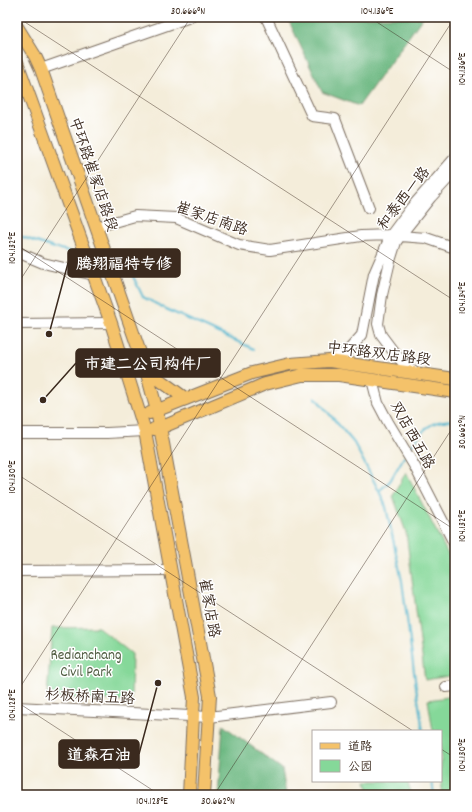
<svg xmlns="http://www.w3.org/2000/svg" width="472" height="812" viewBox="0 0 472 812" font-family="Dekko,'LXGW WenKai TC',sans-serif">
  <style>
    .green { fill: #85d899; stroke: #60815c }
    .forest { fill: #6cb881; stroke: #547150 }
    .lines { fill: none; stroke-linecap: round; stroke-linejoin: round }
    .stream { stroke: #4fb5ce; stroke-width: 2 }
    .minor-casing { stroke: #7c6e60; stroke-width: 12 }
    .major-casing { stroke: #7c6e60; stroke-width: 14 }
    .minor { stroke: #fff; stroke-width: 10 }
    .major { stroke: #f4c26a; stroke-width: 12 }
    .ticks { fill: none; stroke: #3b2a1e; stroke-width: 1; stroke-opacity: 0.45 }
    .labels { text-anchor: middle; stroke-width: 3; stroke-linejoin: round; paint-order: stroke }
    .street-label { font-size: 15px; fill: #3b2a1e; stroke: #fff }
    .park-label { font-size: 15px; fill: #515e43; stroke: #fff }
    .leader { fill: none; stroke: #3b2a1e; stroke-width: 1.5 }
    .callout-dot { fill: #3b2a1e; stroke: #fff; stroke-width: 1.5 }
    .callout { fill: #3b2a1e; stroke: #3b2a1e; stroke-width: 1.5 }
    .callout-label { font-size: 16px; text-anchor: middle; font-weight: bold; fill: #fff }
    .neatline { fill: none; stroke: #3b2a1e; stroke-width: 1.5 }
    .ticks-label { font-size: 10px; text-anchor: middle; fill: #3b2a1e }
  </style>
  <rect width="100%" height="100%" fill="#fff"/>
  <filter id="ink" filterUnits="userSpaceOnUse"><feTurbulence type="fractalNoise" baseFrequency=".025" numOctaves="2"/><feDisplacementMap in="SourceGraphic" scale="8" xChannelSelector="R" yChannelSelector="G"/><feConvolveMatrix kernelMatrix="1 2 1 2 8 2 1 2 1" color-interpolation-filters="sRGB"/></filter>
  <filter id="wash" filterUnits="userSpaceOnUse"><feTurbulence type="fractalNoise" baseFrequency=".012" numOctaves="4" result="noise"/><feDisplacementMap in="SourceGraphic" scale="16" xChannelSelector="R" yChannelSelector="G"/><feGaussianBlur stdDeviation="0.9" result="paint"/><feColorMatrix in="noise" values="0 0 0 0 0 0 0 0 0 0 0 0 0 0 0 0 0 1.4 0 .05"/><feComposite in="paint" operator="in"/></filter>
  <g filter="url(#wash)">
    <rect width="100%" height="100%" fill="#f4edda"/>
    <path class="green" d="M 406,472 L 455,568 L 455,675 L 425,680 L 406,532 L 393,496 Z
      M 98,627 L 132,654 L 131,701 L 47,697 L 52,628 Z
      M 455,696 L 455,795 L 443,795 L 441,781 L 441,731 L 433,731 L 428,700 Z
      M 366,781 L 407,781 L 412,795 L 370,795 Z"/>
    <path class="forest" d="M 287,17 L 423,17 L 359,106 L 322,92 Z
      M 223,725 L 282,769 L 286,795 L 218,795 Z"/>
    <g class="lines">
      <path class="stream" d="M 17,235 L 51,247 L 81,254
        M 91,256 L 103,259
        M 113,261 L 127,264 L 143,297 L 168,310 L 254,349
        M 315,397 L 354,443 L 379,491 L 386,507 L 402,581 L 416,687 L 423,731
        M 408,450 C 421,432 430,418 455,421
        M 379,491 L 390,481 L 404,457
        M 432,781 L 434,795"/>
    </g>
  </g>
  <g filter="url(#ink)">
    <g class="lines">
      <defs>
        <path id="minor" d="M 266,17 L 312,116 L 335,119 L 369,208
          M 41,69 L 190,17
          M 96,227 L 135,216 L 176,218 L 239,245 L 270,250 L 361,236 L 391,235
          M 400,236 L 426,238 L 455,248
          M 17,252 L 43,263 L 94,275
          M 17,324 L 111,323
          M 329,361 L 347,352 L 362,335 L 374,274 L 391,235 L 411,208 L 455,158
          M 417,373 L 405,365 L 393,351 L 381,335 L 378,324 L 382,295 L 390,261 L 396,242 L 403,232 L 431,197 L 455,171
          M 372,380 L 378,403 L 388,422 L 415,467 L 455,545
          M 17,433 L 107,433 L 145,431
          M 17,571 L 170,570
          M 446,687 L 455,686
          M 17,707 L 209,717 L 331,702"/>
        <path id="major" d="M 17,27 L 35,56 L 41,69 L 146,370 L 157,411 L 210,696 L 204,795
          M 17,62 L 111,323 L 145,431 L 194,697 L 189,795
          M 146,370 L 186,399
          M 150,413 L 252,373 L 290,364 L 329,361 L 455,379
          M 154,429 L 160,428 L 265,384 L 302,375 L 339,375 L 455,392"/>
      </defs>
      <use href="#minor" class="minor-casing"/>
      <use href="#major" class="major-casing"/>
      <use href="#minor" class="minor"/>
      <use href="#major" class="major"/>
    </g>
  </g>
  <path class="ticks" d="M 17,17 L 455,301M 369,17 L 455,73M 17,245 L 455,530M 17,285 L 191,17M 17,474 L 413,731M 17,692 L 455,17M 17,702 L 160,795M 441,749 L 455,758M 214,795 L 455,424"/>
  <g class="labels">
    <g class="street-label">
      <text transform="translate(94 174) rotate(71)" y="5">中环路崔家店路段</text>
      <text transform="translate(403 198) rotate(-52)" y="5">和泰西一路</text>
      <text transform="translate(212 218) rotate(19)" y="5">崔家店南路</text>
      <text transform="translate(379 353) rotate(7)" y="5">中环路双店路段</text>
      <text transform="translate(413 435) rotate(61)" y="5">双店西五路</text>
      <text transform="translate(210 608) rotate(80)" y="5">崔家店路</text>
      <text transform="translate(90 696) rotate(3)" y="5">杉板桥南五路</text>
    </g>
    <g class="park-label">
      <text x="86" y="659">Redianchang<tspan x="86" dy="17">Civil Park</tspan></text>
    </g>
  </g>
  <path class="leader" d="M49 334L68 263M43 400L76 363M158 683L139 754"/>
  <g class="callout-dot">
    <circle cx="49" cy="334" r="4"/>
    <circle cx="43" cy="400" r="4"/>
    <circle cx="158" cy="683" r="4"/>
  </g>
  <g class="callout">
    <rect x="68" y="249" width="112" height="28" rx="4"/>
    <rect x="76" y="349" width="144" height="28" rx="4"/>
    <rect x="59" y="740" width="80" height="28" rx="4"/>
  </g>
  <g class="callout-label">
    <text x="124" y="269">腾翔福特专修</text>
    <text x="148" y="369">市建二公司构件厂</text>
    <text x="99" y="760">道森石油</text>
  </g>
  <rect width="472" height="812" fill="none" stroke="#fff" stroke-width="44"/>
  <rect x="312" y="730" width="130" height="52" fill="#ffffff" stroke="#b1aaa5"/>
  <rect x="320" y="743" width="20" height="6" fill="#f4c26a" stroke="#b1aaa5"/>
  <text x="348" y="750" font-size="12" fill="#3b2a1e">道路</text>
  <rect x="320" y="760" width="20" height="12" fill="#85d899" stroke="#b1aaa5"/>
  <text x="348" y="770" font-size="12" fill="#3b2a1e">公园</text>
  <rect x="22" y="22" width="428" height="768" class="neatline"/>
  <g class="ticks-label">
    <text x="188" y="14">30.666°N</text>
    <text x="377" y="14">104.136°E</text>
    <text transform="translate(461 69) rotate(-90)" y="4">104.136°E</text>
    <text transform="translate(11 248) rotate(-90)" y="4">104.132°E</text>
    <text transform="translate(461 298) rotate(-90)" y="4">104.134°E</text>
    <text transform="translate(461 432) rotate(-90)" y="4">30.662°N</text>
    <text transform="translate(11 477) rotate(-90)" y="4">104.130°E</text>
    <text transform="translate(461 526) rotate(-90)" y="4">104.132°E</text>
    <text transform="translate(11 705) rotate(-90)" y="4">104.128°E</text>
    <text transform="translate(461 755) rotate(-90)" y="4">104.130°E</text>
    <text x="152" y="804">104.128°E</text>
    <text x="218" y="804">30.662°N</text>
  </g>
</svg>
